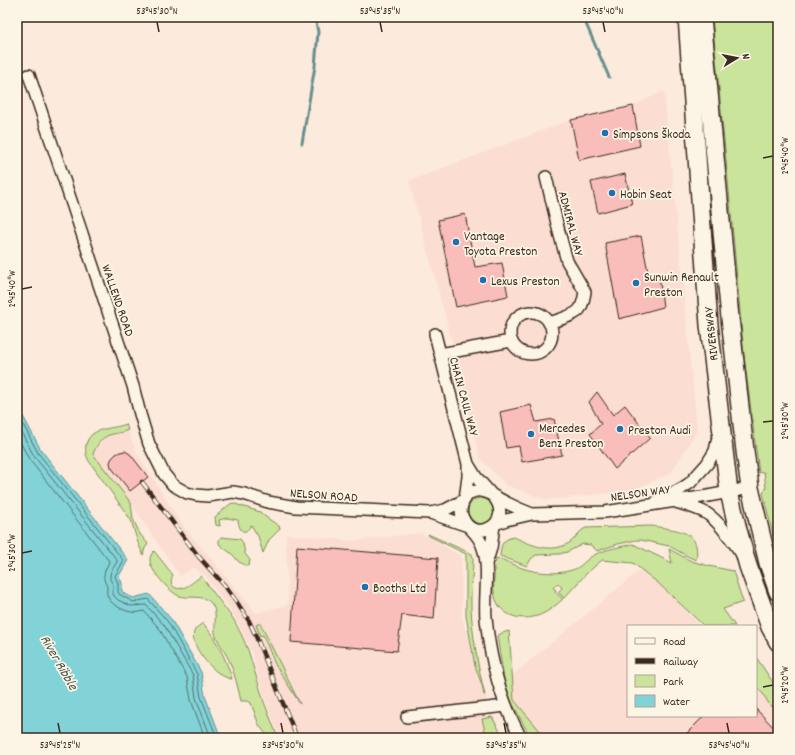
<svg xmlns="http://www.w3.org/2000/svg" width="795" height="755" viewBox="0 0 795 755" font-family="Dekko,sans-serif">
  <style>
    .built { fill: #fbddd2 }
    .green { fill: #cae59b; stroke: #82885c }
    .water { fill: #81d3d8; stroke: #658f8e }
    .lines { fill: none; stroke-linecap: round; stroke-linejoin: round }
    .shore { stroke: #576e68; stroke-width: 1 }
    .stream { stroke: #658f8e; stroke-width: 3 }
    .building { fill: #fabeba; stroke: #3b2a1e }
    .minor-casing { stroke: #3b2a1e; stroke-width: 14 }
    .highway-casing { stroke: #3b2a1e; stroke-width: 20 }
    .minor { stroke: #fcf5e5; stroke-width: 11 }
    .highway { stroke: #fcf5e5; stroke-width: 17 }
    .rail-casing { stroke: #3b2a1e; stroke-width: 4.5 }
    .rail { stroke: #fcf5e5; stroke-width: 3; stroke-dasharray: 9; stroke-linecap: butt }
    .ticks { fill: none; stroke: #3b2a1e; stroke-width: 1.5 }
    .poi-dot { fill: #1f6fb2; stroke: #fcf5e5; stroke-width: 1.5 }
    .labels { text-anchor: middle; stroke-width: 3.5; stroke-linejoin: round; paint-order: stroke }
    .poi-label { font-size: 13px; fill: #3b2a1e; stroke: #fcf5e5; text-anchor: start }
    .street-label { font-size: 13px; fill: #3b2a1e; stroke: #fcf5e5 }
    .water-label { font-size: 14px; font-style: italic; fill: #4c544c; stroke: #fcf5e5 }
    .neatline { fill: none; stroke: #3b2a1e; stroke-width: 1.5 }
    .ticks-label { font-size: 10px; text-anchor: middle; fill: #3b2a1e }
  </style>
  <rect width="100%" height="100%" fill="#fceadc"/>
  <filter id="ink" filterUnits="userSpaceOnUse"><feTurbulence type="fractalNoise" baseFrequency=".025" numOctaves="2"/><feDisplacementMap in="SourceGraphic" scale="8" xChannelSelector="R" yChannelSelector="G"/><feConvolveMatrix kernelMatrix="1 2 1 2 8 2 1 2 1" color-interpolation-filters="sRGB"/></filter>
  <g filter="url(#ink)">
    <path class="built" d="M 664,91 L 697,430 L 671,473 L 630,491 L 547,500 L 506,485 L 480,458 L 449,330 L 409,181 L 571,120 L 633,106 Z
      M 128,430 L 136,452 L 183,526 L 256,613 L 288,605 L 286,534 L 353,541 L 421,533 L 461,556 L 462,618 L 491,713 L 505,738 L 280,738 L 273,721 L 260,684 L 253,656 L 242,631 L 232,612 L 205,575 L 193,567 L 180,576 L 131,503 L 93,454 L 97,447 L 103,439 L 109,435 L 123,432 Z
      M 645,566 L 700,626 L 628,626 L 628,716 L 756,716 L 756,687 L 778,711 L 778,738 L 536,738 L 516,706 L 508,679 Z"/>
    <path class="green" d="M 712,17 L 778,17 L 778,556 L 763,493 L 766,488 L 764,472 L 759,473 L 744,355 L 729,191 Z
      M 126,424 L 128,430 C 122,433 115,433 109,435 C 101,438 96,446 93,454 L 131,503 L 133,519 L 140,534 L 148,544 L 145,548 L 143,555 L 137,540 L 131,520 L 89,461 C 86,456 85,451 86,445 C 90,426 112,430 126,424 Z
      M468 511a13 13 0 1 1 26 0a13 13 0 1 1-26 0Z
      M 232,503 L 260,512 L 267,518 L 279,526 L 280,529 L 269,540 L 263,553 L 258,536 L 251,525 C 244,537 239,530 238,520 L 227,518 L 219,520 L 220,526 L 216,525 L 215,517 L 229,505 Z
      M 652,526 C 674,530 702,529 696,560 L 689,557 L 669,546 L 641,540 L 636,540 L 618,544 L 597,551 L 591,545 L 583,544 L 567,552 L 559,554 L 536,555 L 531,559 L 527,566 L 500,556 C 501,545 502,539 514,537 C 531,545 551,554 569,543 C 576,539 578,531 586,528 Z
      M 428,534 L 472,554 L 473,559 C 473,576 470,593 471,609 C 473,639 478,667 485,695 L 484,695 L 482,685 L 475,666 L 466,616 L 466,554 L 429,536 Z
      M 221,537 L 240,539 L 243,543 L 245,554 L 250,560 L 249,565 L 247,566 L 239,562 L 232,554 L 220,545 L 219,543 L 219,540 Z
      M 633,544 L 672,563 L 669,549 L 691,561 L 709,566 L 733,571 L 743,602 L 723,609 L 735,626 L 704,626 L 658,583 L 633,563 L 602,560 L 587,573 L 564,598 L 558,592 L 562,588 L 558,583 L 553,588 L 556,590 L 555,592 L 563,599 C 555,606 547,613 537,616 C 517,622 497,614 494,592 C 493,583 495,568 496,558 C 505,560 514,565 522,568 C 537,573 557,575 572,570 C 581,568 586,559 594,555 C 606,549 620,547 633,544 Z
      M 154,551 L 173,575 C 171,579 170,584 174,587 C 183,593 195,580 201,576 L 234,620 L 242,636 L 248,650 L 264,702 L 278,738 L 269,738 L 259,725 L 251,703 L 248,701 L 241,701 C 238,688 235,675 230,662 C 227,655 216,639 215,633 C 214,624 218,610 211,603 C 203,594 190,599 179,596 C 171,593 153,573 151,565 C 149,560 150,555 154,551 Z
      M 203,623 C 217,640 226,659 232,679 C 217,678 189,647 194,632 C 195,628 199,626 203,623 Z
      M 260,623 L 300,704 L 275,664 L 263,635 L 260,636 L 256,625 Z
      M 509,631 L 514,700 L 546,738 L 531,738 L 511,701 L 504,679 L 497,636 L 502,633 Z
      M 756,657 L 778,690 L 778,702 L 771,707 L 763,694 L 756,686 Z
      M 492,717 L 503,737 L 504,738 L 489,738 L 485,731 L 482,719 Z"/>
    <path class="water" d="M 17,405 L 41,450 L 128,560 L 119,576 L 122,583 L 122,592 L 133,598 L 149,594 L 171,619 L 201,672 L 205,696 L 221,738 L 17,738 Z"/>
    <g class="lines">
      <path class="shore" d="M 17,413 L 38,453 L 123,560 L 123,562 L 115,576 L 118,584 L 118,592 L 119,594 L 133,602 L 148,599 L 168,622 L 197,674 L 201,697 L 217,738
        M 17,424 L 34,456 L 117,560 L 117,562 L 111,571 L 110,575 L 110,579 L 113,585 L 113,594 L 115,597 L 118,600 L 131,606 L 146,605 L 164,625 L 193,675 L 196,698 L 211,738
        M 17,436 L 29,459 L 109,561 C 108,566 104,570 104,575 C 103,580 106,583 107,587 C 107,591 106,594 108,597 C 110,604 124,611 131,612 C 135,613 140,612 144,611 L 159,628 L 187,677 L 191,700 L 205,738"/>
      <path class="stream" d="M 583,17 L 609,77
        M 302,143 L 315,66 L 318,32 L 315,17"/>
    </g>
    <path class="building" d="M 633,106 L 640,146 L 579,160 L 571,120 Z
      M 625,174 L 632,204 L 598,213 L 591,182 Z
      M 465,214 L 475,267 L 502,263 L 508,296 L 456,307 L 438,220 Z
      M 641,236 L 649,277 L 659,275 L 663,307 L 619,319 L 605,243 Z
      M 597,392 L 613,415 L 625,405 L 650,438 L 615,469 L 590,434 L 601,424 L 589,402 Z
      M 531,405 L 536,422 L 554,419 L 562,455 L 522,462 L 519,446 L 506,448 L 500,412 Z
      M 125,451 L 130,454 L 148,477 L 130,491 L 111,467 L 110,462 L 112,458 L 116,454 L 120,452 Z
      M 297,546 L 438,558 L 434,619 L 402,615 L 397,651 L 291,642 Z
      M 756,709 L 778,732 L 778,738 L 682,738 L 704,716 L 756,716 Z"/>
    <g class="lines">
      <defs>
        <path id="minor" d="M 29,75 L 133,386 L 140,414 L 149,444 L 164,474 L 173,485 L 187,493 L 196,495 L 208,496 L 233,492 L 244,494 L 268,502 L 296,507 L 430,513 L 445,510 L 464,500
          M 546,177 L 559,232 L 567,261 L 585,292 C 584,297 583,305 579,310 C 574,316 557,320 549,323
          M510 333a21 21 0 1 1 42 0a21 21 0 1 1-42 0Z
          M 435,334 L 468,464 L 476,477 L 491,494
          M 440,354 L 511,341
          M 493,496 C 516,523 474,545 463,518 C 460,513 461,506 464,500 C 475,481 493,496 507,503 C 515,507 524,511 532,514
          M 465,499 L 468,477 L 468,465
          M 657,501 L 681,489 L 690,483 L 707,464 L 715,451 L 718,437
          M 676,502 C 686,505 697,508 706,513 C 719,521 732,540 741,553
          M 430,513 L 468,526
          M 495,524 L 506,520 L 532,514 L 605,512 L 708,496 L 750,488
          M 470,528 C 476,534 481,540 483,548 C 490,568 484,597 486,618 C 490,660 501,701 521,738
          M 487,561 L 491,548 L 494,525
          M 407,717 L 506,706"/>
        <path id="highway" d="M 687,17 L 709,325 L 729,492 L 738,530 L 748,566 L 770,627 L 778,642
          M 702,17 L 730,318 L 745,451 L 750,488 L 768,563 L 778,592"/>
      </defs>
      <use href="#minor" class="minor-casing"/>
      <use href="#highway" class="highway-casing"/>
      <use href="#minor" class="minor"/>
      <use href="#highway" class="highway"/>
      <defs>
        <path id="rail" d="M 142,482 L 199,557 L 225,586 L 236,601 L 249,621 L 255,634 L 297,738"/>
      </defs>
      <use href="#rail" class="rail-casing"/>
      <use href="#rail" class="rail"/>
    </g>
  </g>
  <path class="ticks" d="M 157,22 L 159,32M 380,22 L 382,32M 603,22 L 605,32M 763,158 L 773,156M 22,289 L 32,287M 763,422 L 773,421M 22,553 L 32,551M 763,687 L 773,685M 58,723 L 60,733M 281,723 L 283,733M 504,723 L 506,733M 727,723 L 729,733"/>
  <g class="poi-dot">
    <circle cx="605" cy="133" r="4"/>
    <circle cx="612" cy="193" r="4"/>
    <circle cx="456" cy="242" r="4"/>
    <circle cx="483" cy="280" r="4"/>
    <circle cx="636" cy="283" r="4"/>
    <circle cx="620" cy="429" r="4"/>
    <circle cx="531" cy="434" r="4"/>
    <circle cx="365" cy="587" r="4"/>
  </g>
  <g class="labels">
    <g class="poi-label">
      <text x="613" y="138">Simpsons Škoda</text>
      <text x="620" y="198">Hobin Seat</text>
      <text x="464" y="240">Vantage<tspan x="464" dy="15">Toyota Preston</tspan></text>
      <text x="644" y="281">Sunwin Renault<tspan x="644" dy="15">Preston</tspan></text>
      <text x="491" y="285">Lexus Preston</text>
      <text x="539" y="432">Mercedes<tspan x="539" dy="15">Benz Preston</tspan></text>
      <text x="628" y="434">Preston Audi</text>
      <text x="373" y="592">Booths Ltd</text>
    </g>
    <g class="street-label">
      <text transform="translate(572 223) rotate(75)" y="5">ADMIRAL WAY</text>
      <text transform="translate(119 300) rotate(71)" y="5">WALLEND ROAD</text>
      <text transform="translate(710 334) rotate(-96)" y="5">RIVERSWAY</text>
      <text transform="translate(465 396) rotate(75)" y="5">CHAIN CAUL WAY</text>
      <text transform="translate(640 492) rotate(-8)" y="5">NELSON WAY</text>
      <text transform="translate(324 494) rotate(4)" y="5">NELSON ROAD</text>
    </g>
    <g class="water-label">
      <text transform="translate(60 662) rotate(60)" y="5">River Ribble</text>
    </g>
  </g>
  <rect width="795" height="755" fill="none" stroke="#fcf5e5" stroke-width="44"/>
  <rect x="627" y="625" width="130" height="92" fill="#fcf5e5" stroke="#afa495"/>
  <rect x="635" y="638" width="20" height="6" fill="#fcf5e5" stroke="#afa495"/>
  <text x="663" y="645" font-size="12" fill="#3b2a1e">Road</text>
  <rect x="635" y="658" width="20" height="6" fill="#3b2a1e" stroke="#afa495"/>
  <text x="663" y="665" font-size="12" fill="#3b2a1e">Railway</text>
  <rect x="635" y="675" width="20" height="12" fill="#cae59b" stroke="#afa495"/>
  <text x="663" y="685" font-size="12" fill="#3b2a1e">Park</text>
  <rect x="635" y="695" width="20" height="12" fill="#81d3d8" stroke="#afa495"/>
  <text x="663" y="705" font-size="12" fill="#3b2a1e">Water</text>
  <g transform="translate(737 58) rotate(80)" stroke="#fcf5e5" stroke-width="3" paint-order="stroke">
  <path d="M0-3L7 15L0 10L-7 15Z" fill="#3b2a1e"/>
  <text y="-6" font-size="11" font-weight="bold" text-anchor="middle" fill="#3b2a1e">N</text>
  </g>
  <rect x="22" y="22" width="751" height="711" class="neatline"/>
  <g class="ticks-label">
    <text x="157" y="14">53°45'30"N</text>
    <text x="380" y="14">53°45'35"N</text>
    <text x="603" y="14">53°45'40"N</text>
    <text transform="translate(784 156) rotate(-90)" y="4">2°45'40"W</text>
    <text transform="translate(11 289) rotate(-90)" y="4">2°45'40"W</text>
    <text transform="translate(784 421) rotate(-90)" y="4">2°45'30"W</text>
    <text transform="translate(11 553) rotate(-90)" y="4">2°45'30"W</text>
    <text transform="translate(784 685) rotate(-90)" y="4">2°45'20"W</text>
    <text x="60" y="748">53°45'25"N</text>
    <text x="283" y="748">53°45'30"N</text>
    <text x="506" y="748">53°45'35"N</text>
    <text x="729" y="748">53°45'40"N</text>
  </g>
</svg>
